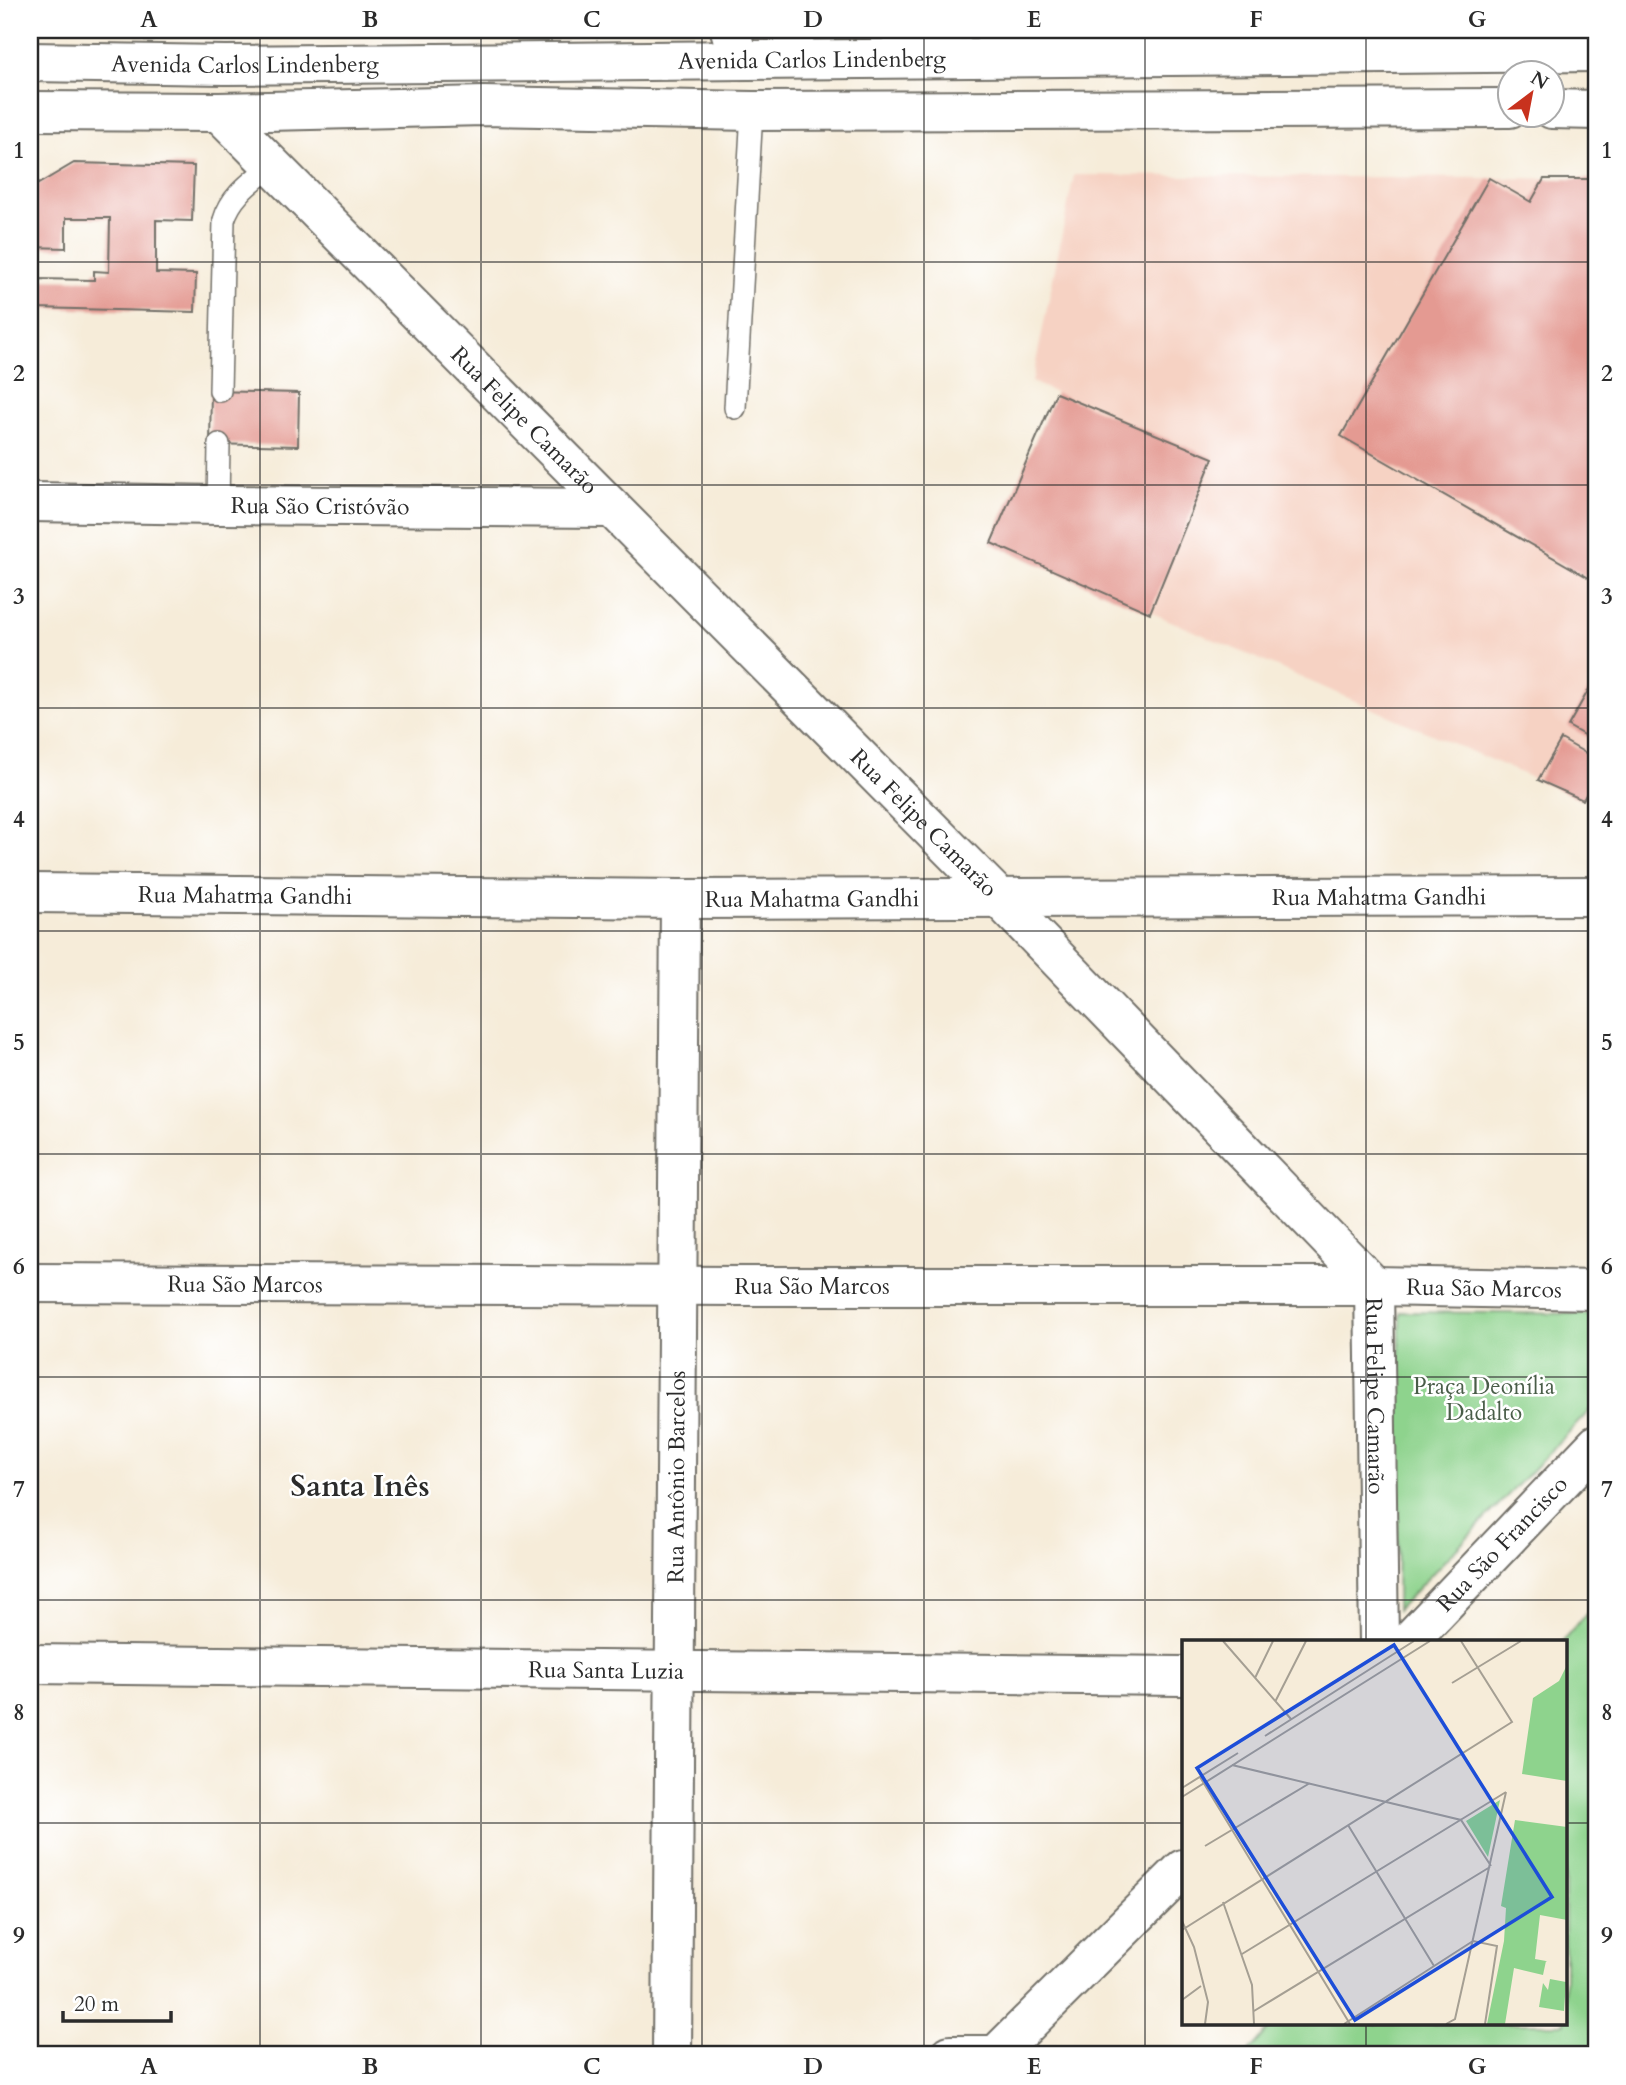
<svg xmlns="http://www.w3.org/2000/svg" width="1626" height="2085" viewBox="0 0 1626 2085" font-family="Cardo,serif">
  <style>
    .built { fill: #f6d2c3 }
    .green { fill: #8ed38d; stroke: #5c7f5c; stroke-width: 2 }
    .building { fill: #e49a92 }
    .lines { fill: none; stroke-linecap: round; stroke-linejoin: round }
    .lane-casing { stroke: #726f68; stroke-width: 24 }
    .street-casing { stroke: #726f68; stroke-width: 42 }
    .secondary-casing { stroke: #726f68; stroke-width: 42 }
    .primary-casing { stroke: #726f68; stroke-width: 42 }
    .lane { stroke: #fff; stroke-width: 21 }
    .street { stroke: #fff; stroke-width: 38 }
    .secondary { stroke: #fff; stroke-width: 38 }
    .primary { stroke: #fff; stroke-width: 38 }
    .grid { fill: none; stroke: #2b2b2b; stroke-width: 2; stroke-opacity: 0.55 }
    .labels { text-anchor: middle; stroke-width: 5; stroke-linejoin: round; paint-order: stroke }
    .street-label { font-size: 23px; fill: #2b2b2b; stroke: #fff }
    .park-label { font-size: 23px; fill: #495d48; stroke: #fff }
    .district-label { font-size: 30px; font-weight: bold; fill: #2b2b2b; stroke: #fff }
    .inset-road { fill: none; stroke: #a59f93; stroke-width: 2 }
    .view { fill: #1d4ed8; fill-opacity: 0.15; stroke: #1d4ed8; stroke-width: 3.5 }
    .inset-edge { fill: none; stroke: #2b2b2b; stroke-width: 3.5 }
    .neatline { fill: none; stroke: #2b2b2b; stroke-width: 2.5 }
    .grid-label { font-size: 23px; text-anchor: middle; font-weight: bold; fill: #2b2b2b }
  </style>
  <rect width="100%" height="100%" fill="#fff"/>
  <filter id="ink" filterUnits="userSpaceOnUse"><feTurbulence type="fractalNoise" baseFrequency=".0143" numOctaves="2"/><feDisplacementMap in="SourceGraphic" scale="14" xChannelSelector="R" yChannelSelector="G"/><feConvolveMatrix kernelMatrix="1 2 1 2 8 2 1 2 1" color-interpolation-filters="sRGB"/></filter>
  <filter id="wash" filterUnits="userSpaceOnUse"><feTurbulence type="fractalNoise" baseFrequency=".00686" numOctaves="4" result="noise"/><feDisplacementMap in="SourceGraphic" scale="28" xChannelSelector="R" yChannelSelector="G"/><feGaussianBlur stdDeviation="1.57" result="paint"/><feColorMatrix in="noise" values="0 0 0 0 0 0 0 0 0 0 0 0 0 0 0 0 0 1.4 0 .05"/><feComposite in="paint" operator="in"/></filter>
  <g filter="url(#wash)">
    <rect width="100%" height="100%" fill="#f6ecd9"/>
    <path class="built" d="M 1074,175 L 1596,179 L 1596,776 L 1583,800 L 991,543 L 1056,393 L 1032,382 Z"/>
    <path class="green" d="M 1400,1312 L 1596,1314 L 1596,1404 L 1397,1610 Z
      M 1596,1603 L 1596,2055 L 1246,2055 L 1273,2024 L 1565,2024 L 1565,1642 L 1562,1642 Z"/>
    <g id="blocks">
      <path class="building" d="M 74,163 L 194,166 L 192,221 L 156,220 L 156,273 L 196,274 L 195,312 L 36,308 L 36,279 L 94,280 L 94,271 L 109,272 L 110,218 L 66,218 L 66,248 L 30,247 L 30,189 Z
        M 1489,178 L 1531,202 L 1544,179 L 1596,179 L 1596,582 L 1341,436 Z
        M 211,391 L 299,393 L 298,446 L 210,444 Z
        M 1056,393 L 1213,458 L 1150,613 L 991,543 Z
        M 1596,677 L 1596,742 L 1568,726 Z
        M 1561,739 L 1596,759 L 1596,776 L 1583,800 L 1538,780 Z"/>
    </g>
  </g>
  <g filter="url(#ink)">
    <use href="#blocks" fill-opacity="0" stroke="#726f68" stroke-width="2"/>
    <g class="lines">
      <defs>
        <path id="lane" d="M 1132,57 L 1144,30
          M 220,391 L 224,220 C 231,195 253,181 272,165
          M 735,408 L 752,111
          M 218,505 L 219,444"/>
        <g id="street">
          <path id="s1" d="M 219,112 L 998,897 L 1374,1286 L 1379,1642"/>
          <path id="s2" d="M 30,502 L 218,505 L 612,508"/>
          <path id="s3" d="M 30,893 L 680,899 L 1596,896"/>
          <path id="s4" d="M 30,1283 L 744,1286 L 1374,1286 L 1596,1290"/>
          <path id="s5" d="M 1408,1642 L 1596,1445"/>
          <path id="s6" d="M 30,1664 L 1183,1676"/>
          <path id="s7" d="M 672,2055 L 680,899"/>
          <path d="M 950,2055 L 998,2055"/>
          <path d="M 996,2055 L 1183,1869"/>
        </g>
        <path id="secondary" d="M 730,30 L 739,60"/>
        <g id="primary">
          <path id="s8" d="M 30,62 L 225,65 L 1596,52"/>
          <path d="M 1552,109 L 1596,110"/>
          <path d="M 30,111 L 219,112 L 484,106 L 752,111 L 1510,108"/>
        </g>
      </defs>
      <use href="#lane" class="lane-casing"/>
      <use href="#street" class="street-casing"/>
      <use href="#secondary" class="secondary-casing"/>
      <use href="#primary" class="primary-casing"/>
      <use href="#lane" class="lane"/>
      <use href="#street" class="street"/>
      <use href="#secondary" class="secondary"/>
      <use href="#primary" class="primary"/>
    </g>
  </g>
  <path class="grid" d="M 260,30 L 260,2055M 481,30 L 481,2055M 702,30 L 702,2055M 924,30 L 924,2055M 1145,30 L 1145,2055M 1366,30 L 1366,1642M 30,262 L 1596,262M 30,485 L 1596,485M 30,708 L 1596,708M 30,931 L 1596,931M 30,1154 L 1596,1154M 30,1377 L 1596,1377M 30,1600 L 1596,1600M 30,1823 L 1183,1823M 1565,1823 L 1596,1823M 1366,2024 L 1366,2055"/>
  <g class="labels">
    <g class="street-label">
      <text dy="8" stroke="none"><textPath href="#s8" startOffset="782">Avenida Carlos Lindenberg</textPath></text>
      <text dy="8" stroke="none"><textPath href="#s8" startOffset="215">Avenida Carlos Lindenberg</textPath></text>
      <text dy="8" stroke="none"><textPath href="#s1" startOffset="434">Rua Felipe Camarão</textPath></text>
      <text dy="8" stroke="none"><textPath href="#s2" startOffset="290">Rua São Cristóvão</textPath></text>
      <text dy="8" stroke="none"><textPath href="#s1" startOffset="1001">Rua Felipe Camarão</textPath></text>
      <text dy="8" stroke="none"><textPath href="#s3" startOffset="215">Rua Mahatma Gandhi</textPath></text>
      <text dy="8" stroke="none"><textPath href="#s3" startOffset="1349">Rua Mahatma Gandhi</textPath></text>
      <text dy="8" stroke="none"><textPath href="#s3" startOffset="782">Rua Mahatma Gandhi</textPath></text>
      <text dy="8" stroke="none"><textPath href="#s4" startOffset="215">Rua São Marcos</textPath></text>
      <text dy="8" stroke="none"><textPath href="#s4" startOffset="782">Rua São Marcos</textPath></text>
      <text dy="8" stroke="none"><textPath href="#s4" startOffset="1454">Rua São Marcos</textPath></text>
      <text dy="8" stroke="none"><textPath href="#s1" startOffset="1757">Rua Felipe Camarão</textPath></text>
      <text dy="8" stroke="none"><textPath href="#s7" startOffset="578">Rua Antônio Barcelos</textPath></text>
      <text dy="8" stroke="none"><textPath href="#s5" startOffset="136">Rua São Francisco</textPath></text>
      <text dy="8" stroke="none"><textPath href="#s6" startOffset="576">Rua Santa Luzia</textPath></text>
    </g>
    <g class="park-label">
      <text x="1484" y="1394">Praça Deonília<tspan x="1484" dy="26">Dadalto</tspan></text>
    </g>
    <g class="district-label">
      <text x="360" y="1496">Santa Inês</text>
    </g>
  </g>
  <g transform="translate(1182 1640)">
    <rect width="385" height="385" fill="#f6ecd9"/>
    <path d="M 385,25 L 385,141 L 340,134 L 351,58 L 377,41 ZM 318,160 L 306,217 L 284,181 ZM 333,180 L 385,187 L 385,280 L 358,275 L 353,319 L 375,323 L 364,321 L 361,335 L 332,328 L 323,384 L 305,384 L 322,301 L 324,268 L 319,266 ZM 368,339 L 384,342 L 382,371 L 357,367 L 361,343 L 366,350 Z" fill="#8ed38d"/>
    <path class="inset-road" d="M 41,1 L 109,79M 73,38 L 91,1M 270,43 L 339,1M 93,62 L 124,1M 83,96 L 232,1M 50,125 L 279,180 L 309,226M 18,137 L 168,384M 0,148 L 56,113M 0,157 L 248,1M 166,185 L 252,326M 23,206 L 128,143M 41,262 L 70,345 L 72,384M 0,281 L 12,307 L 26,362 L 23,384M 0,290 L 330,82 L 279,1M 60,314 L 324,152M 0,360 L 19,346M 72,371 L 308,227M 162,384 L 291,301 L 315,306 L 303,384M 264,384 L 273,379 L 324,152"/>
    <path class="view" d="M 212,5 L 370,257 L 173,380 L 15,128 Z"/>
    <rect width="385" height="385" class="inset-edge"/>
  </g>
  <rect width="1626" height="2085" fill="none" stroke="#fff" stroke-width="77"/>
  <g transform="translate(1531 94) rotate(32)"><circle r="33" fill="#ffffff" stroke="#aaaaaa" stroke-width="2"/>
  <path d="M0-5L12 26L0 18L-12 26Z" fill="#c8321e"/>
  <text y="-10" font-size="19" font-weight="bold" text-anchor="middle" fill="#2b2b2b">N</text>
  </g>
  <path d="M63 2011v10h108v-10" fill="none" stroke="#2b2b2b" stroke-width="3.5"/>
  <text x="74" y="2011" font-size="21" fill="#2b2b2b" stroke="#ffffff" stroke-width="5" paint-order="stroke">20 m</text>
  <rect x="38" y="38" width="1550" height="2008" class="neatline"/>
  <g class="grid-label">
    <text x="149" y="27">A</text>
    <text x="370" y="27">B</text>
    <text x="592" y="27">C</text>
    <text x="813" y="27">D</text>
    <text x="1034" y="27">E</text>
    <text x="1256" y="27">F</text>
    <text x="1477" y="27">G</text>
    <text x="19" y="158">1</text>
    <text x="1607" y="158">1</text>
    <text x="19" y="381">2</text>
    <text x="1607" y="381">2</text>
    <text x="19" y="604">3</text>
    <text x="1607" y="604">3</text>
    <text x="19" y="827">4</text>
    <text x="1607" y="827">4</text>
    <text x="19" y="1050">5</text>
    <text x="1607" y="1050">5</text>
    <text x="19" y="1274">6</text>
    <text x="1607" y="1274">6</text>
    <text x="19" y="1497">7</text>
    <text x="1607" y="1497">7</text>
    <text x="19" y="1720">8</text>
    <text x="1607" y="1720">8</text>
    <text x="19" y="1943">9</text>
    <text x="1607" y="1943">9</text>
    <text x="149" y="2074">A</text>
    <text x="370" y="2074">B</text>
    <text x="592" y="2074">C</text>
    <text x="813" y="2074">D</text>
    <text x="1034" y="2074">E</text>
    <text x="1256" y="2074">F</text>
    <text x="1477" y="2074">G</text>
  </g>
</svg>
